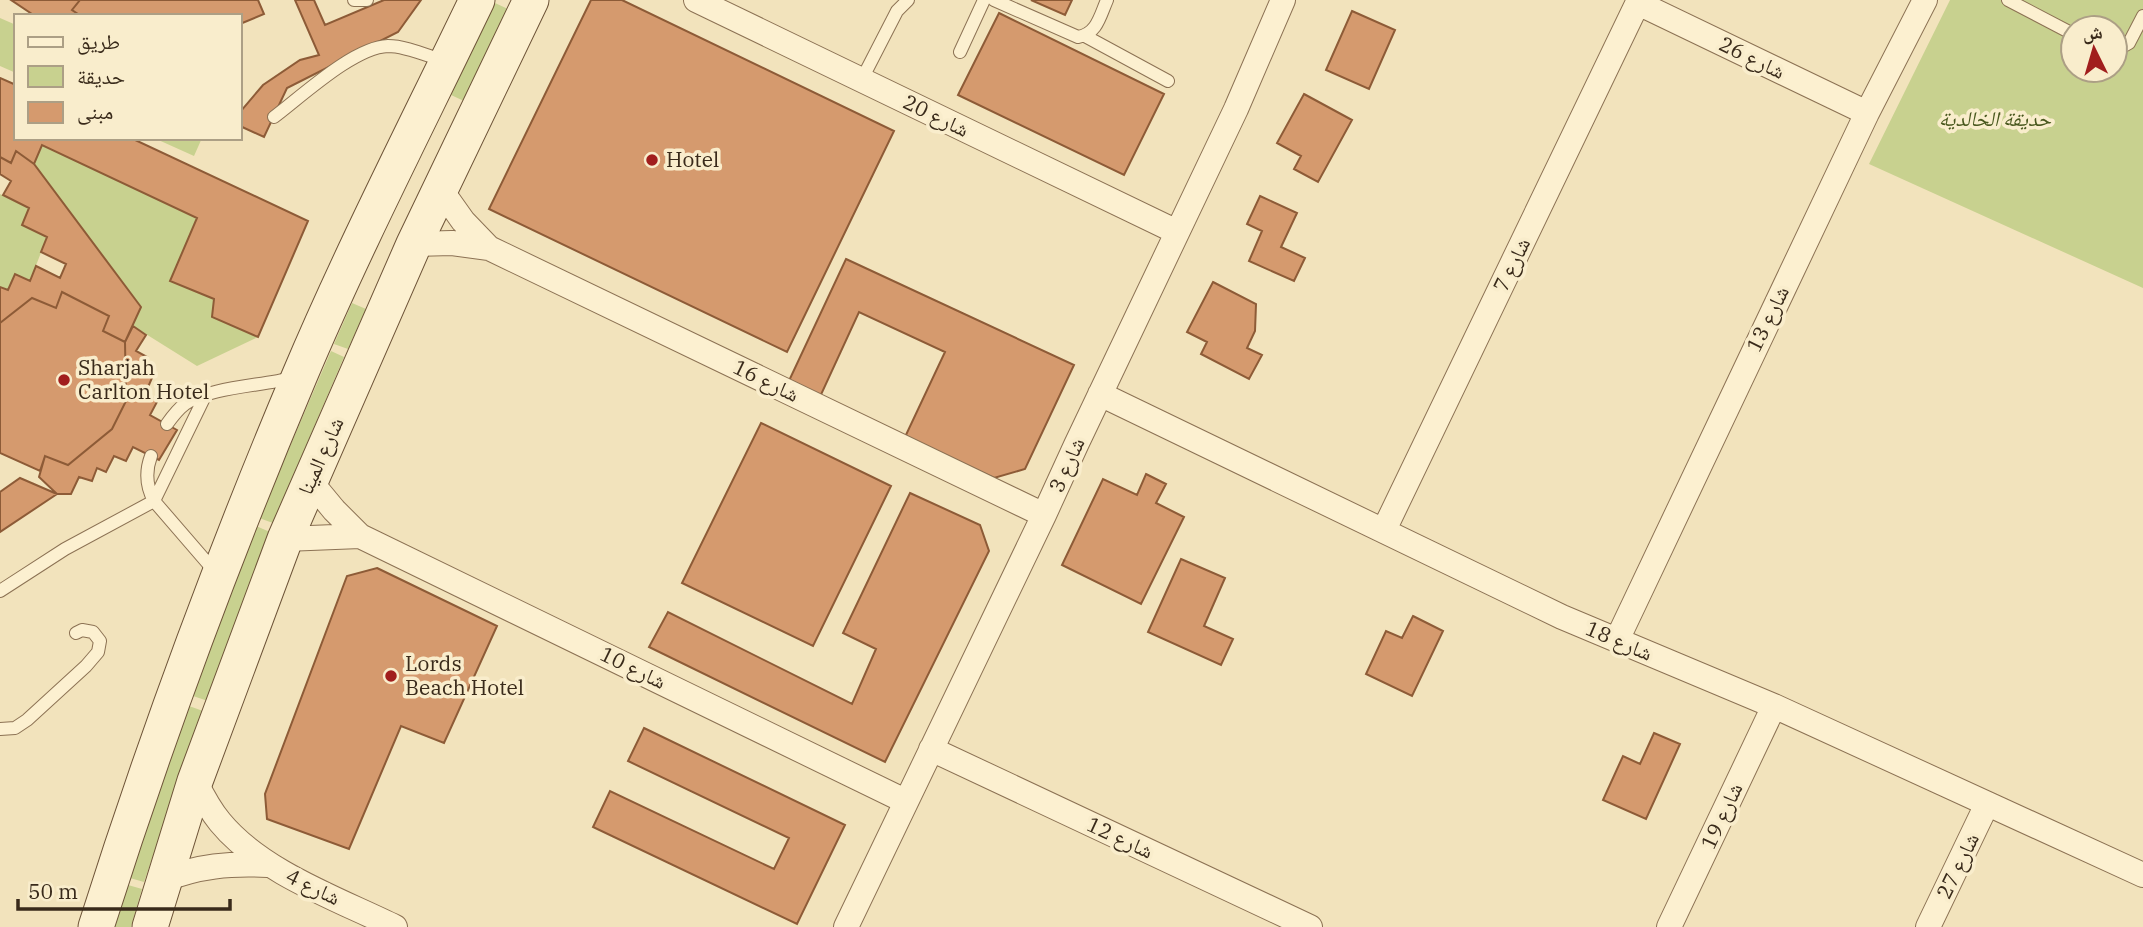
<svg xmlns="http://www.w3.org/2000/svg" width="2143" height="927" viewBox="0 0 2143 927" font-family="'IBM Plex Serif','Noto Naskh Arabic',serif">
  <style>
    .green { fill: #c8d18f; fill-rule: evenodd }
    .building { fill: #d59a6e; stroke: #8d5b37; stroke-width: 2 }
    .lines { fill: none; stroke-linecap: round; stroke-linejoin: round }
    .lane-casing { stroke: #8c7254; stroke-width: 14 }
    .street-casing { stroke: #8c7254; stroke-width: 26 }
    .secondary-casing { stroke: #6d5337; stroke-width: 37 }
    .lane { stroke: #fcf0d0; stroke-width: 12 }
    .street { stroke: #fcf0d0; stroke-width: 24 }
    .secondary { stroke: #fcf0d0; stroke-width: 35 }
    .poi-dot { fill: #a11e1d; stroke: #f9edcc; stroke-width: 2.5 }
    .labels { text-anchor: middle; stroke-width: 7; stroke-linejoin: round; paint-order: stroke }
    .street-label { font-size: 21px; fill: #392a1a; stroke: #f9edcc }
    .park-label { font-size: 21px; font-style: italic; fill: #49581e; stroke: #f9edcc }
    .poi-label { font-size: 21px; fill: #392a1a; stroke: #f9edcc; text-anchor: start }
  </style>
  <rect width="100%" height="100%" fill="#f2e3bc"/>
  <path class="green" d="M 1950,0 L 2143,0 L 2143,288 L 1869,164 ZM 2073,28 L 2115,28 L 2115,70 L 2073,70 Z
    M 495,3 L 508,9 L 464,101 L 451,95 Z
    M 0,18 L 16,25 L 16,73 L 0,66 Z
    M 154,138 L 202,138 L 194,156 Z
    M 42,145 L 197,218 L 171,281 L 214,299 L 213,317 L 258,337 L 197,366 L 133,326 L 141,307 L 34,164 Z
    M 0,194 L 29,208 L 47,237 L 30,281 L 15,275 L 8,290 L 0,287 Z
    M 352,303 L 366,309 L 348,349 L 334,344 Z
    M 331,351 L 344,357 L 273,523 L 259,518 Z
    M 256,526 L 270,532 L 208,701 L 193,696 Z
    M 189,706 L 203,711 L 144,882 L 130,878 Z
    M 128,885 L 142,889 L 131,927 L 115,927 Z"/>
  <path class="building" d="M 11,0 L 80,0 L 72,10 L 81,16 L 35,16 Z
    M 80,0 L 258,0 L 264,14 L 240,24 L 240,16 L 81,16 L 72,10 Z
    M 295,0 L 314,0 L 325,25 L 384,0 L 421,0 L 398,32 L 287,88 L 264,137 L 240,126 L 240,112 L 263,85 L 300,60 L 319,55 Z
    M 591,0 L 622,0 L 894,131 L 787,352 L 489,209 Z
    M 1031,0 L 1072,0 L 1065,15 Z
    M 1352,11 L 1395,30 L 1369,89 L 1326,70 Z
    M 999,13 L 1164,94 L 1124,175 L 958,95 Z
    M 0,78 L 16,85 L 16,138 L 131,138 L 308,221 L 258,337 L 212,317 L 214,299 L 170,281 L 197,218 L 42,145 L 34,164 L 16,151 L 11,163 L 0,157 Z
    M 1304,94 L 1352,120 L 1318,182 L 1294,169 L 1301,156 L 1277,143 Z
    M 16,151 L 34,164 L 141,307 L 125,342 L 103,331 L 109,316 L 62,292 L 56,308 L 32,298 L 0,323 L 0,287 L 8,290 L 15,274 L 30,281 L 36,266 L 60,278 L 66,264 L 41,252 L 47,237 L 22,225 L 29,208 L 3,195 L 11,181 L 0,174 L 0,157 L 11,163 Z
    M 1260,196 L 1297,213 L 1281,247 L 1305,258 L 1294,281 L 1249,261 L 1262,231 L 1247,224 Z
    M 846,259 L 1074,365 L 1025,469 L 994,478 L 905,437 L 945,352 L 859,312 L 819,399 L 787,385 Z
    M 1213,282 L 1256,304 L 1255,331 L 1247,348 L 1262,355 L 1249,379 L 1201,354 L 1207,342 L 1187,332 Z
    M 62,292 L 109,316 L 103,331 L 125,342 L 126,401 L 112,429 L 68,465 L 45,456 L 40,471 L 0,453 L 0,323 L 32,298 L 56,308 Z
    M 133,326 L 146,335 L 136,351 L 147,357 L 140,371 L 152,378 L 145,394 L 158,400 L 150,415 L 177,430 L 159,460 L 133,447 L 126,461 L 114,456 L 106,472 L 97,468 L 92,481 L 79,477 L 71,494 L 57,494 L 39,477 L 45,456 L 68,465 L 112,429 L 126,401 L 125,342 Z
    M 761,423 L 891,486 L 813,646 L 682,583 Z
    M 1146,474 L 1166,484 L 1156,503 L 1184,517 L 1141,604 L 1062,565 L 1103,479 L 1137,495 Z
    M 20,478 L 57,494 L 0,532 L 0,492 Z
    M 910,493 L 980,525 L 989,551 L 885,762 L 649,647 L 668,612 L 852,704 L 876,649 L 843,633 Z
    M 1181,559 L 1225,578 L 1204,626 L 1233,639 L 1221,665 L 1148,632 Z
    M 377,568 L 497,626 L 444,743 L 401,726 L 349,849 L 267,819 L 265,794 L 347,576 Z
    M 1413,616 L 1443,631 L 1412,696 L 1366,674 L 1386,631 L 1402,638 Z
    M 644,728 L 845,825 L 797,924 L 593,827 L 610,791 L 774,869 L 789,838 L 628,761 Z
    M 1654,733 L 1680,744 L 1646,819 L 1603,800 L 1623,756 L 1640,764 Z"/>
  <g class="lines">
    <defs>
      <path id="lane" d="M 354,0 L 367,0
        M 994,0 L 1078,37 C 1097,34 1100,16 1107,0
        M 2008,0 L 2073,34
        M 1085,36 L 1168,81
        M 2115,51 L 2129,43 L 2143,16
        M 960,52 L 984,0
        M 861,81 L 897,11 L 908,0
        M 274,117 C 302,96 354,47 388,46 C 406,46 428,56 445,61
        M 167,424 C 172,417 178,409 185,404 C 210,387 261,386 292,378
        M 151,456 C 145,472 146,486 154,501 L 217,574
        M 0,591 L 65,549 L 154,501 L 206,394
        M 0,729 L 15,728 L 27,720 L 86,666 L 98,652 L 100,641 L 93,632 L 82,630 L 76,633"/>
      <path id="street" d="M 696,0 L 1177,232
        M 1638,3 L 1867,113
        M 441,190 L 463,221 L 489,248
        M 414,244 L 452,243 L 489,248 L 1044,515
        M 1100,394 L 1562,617 L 1774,706 L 2143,875
        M 310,481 L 334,510 L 360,536 L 905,801
        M 1384,530 L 1639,0
        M 285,539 L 360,536
        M 1617,640 L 1867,113 L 1925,0
        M 931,749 L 1310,927
        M 195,781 C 202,795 210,810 220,822 C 261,872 338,899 395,927
        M 163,880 C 198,866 230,863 268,865
        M 846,927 L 1044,515 L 1076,445 L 1236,109 L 1283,0
        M 1669,927 L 1774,706
        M 1928,927 L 1987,804"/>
      <path id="secondary" d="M 96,927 C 155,741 223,557 299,377 C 353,249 417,125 477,0
        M 150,927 L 195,781 L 285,539 L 414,244 L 531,0"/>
    </defs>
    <use href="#lane" class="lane-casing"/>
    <use href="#street" class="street-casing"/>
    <use href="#secondary" class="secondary-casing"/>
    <use href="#lane" class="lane"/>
    <use href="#street" class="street"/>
    <use href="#secondary" class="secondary"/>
  </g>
  <g class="poi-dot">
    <circle cx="652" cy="160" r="7"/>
    <circle cx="64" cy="380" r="7"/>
    <circle cx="391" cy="676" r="7"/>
  </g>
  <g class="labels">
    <g class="street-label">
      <text transform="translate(1752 58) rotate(26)" y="7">شارع 26</text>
      <text transform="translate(936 116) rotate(26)" y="7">شارع 20</text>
      <text transform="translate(1512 265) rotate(-64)" y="7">شارع 7</text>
      <text transform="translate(1768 319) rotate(-64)" y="7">شارع 13</text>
      <text transform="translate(766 381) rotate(26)" y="7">شارع 16</text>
      <text transform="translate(321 456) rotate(-66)" y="7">شارع المينا</text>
      <text transform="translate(1067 465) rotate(-66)" y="7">شارع 3</text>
      <text transform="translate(1619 641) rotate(23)" y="7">شارع 18</text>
      <text transform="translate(633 668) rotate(26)" y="7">شارع 10</text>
      <text transform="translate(1722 816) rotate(-65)" y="7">شارع 19</text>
      <text transform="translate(1120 838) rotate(25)" y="7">شارع 12</text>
      <text transform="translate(1958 866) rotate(-64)" y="7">شارع 27</text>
      <text transform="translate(313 887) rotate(26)" y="7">شارع 4</text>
    </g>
    <g class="park-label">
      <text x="1995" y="126">حديقة الخالدية</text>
    </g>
    <g class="poi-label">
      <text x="666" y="167">Hotel</text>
      <text x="78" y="375">Sharjah<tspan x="78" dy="24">Carlton Hotel</tspan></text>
      <text x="405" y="671">Lords<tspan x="405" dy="24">Beach Hotel</tspan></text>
    </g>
  </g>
  <rect x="14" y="14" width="228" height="126" fill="#f9edcc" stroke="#ac9f85" stroke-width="2"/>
  <rect x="28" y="37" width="35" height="10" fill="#fcf0d0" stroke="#ac9f85" stroke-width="2"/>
  <text x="77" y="49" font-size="21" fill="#392a1a">طريق</text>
  <rect x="28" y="66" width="35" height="21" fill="#c8d18f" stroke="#ac9f85" stroke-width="2"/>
  <text x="77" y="84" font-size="21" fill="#392a1a">حديقة</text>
  <rect x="28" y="102" width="35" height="21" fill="#d59a6e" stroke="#ac9f85" stroke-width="2"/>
  <text x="77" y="119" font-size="21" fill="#392a1a">مبنى</text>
  <g transform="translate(2094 49) rotate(355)"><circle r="33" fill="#f9edcc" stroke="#ac9f85" stroke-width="2"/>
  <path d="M0-5L12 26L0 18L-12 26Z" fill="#a11e1d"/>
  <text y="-10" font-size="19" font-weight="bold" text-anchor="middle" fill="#392a1a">ش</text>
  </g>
  <path d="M18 899v10h212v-10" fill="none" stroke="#392a1a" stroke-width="3.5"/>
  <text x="28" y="899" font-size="21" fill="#392a1a" stroke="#f9edcc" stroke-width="5" paint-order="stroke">50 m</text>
</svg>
